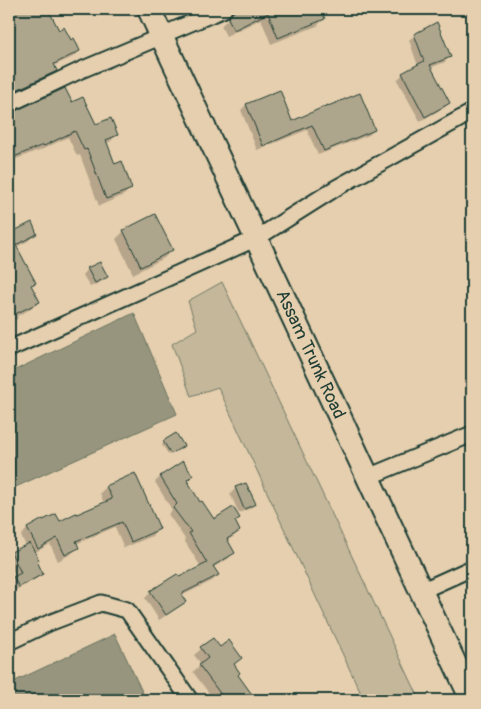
<svg xmlns="http://www.w3.org/2000/svg" width="481" height="709" viewBox="0 0 481 709" font-family="Pangolin,sans-serif">
  <style>
    .green { fill: #c4b79a; stroke: #727a67 }
    .water { fill: #97957d; stroke: #677260 }
    .shadow { fill: #0003 }
    .building { fill: #aea68c; stroke: #1f3d34 }
    .lines { fill: none; stroke-linecap: round; stroke-linejoin: round }
    .minor-casing { stroke: #1f3d34; stroke-width: 19 }
    .highway-casing { stroke: #1f3d34; stroke-width: 26 }
    .minor { stroke: #e5cfae; stroke-width: 15 }
    .highway { stroke: #e5cfae; stroke-width: 22 }
    .labels { text-anchor: middle; stroke-width: 4; stroke-linejoin: round; paint-order: stroke }
    .street-label { font-size: 18px; fill: #1f3d34; stroke: #e5cfae }
  </style>
  <rect width="100%" height="100%" fill="#e5cfae"/>
  <filter id="ink" filterUnits="userSpaceOnUse"><feTurbulence type="fractalNoise" baseFrequency=".02" numOctaves="2"/><feDisplacementMap in="SourceGraphic" scale="10" xChannelSelector="R" yChannelSelector="G"/><feConvolveMatrix kernelMatrix="1 2 1 2 8 2 1 2 1" color-interpolation-filters="sRGB"/></filter>
  <g filter="url(#ink)">
    <path class="green" d="M 222,282 L 420,700 L 364,700 L 218,387 L 191,396 L 172,344 L 197,329 L 188,301 Z"/>
    <path class="water" d="M 134,313 L 177,414 L 9,490 L 9,373 Z
      M 115,634 L 146,700 L 9,700 L 9,684 Z"/>
    <path class="shadow" d="M 9,9 L 47,9 L 58,31 L 70,41 L 79,51 L 73,57 L 53,66 L 55,71 L 50,77 L 9,96 Z
      M 242,9 L 275,9 L 276,10 L 278,9 L 313,9 L 315,12 L 324,19 L 317,26 L 271,44 L 261,19 L 226,36 L 221,26 L 233,13 Z
      M 415,35 L 450,56 L 445,62 L 430,68 L 449,103 L 444,108 L 420,121 L 397,80 L 403,74 L 418,66 L 409,40 Z
      M 279,92 L 292,123 L 374,130 L 369,135 L 318,155 L 307,130 L 257,150 L 241,110 L 246,105 Z
      M 72,104 L 95,126 L 117,134 L 110,142 L 106,143 L 114,165 L 131,188 L 124,195 L 99,206 L 80,155 L 77,156 L 68,137 L 37,152 L 36,151 L 9,162 L 9,114 Z
      M 155,216 L 172,250 L 164,258 L 133,274 L 116,239 L 124,231 Z
      M 31,224 L 36,233 L 28,241 L 16,247 L 34,282 L 30,286 L 38,302 L 31,309 L 17,316 L 18,318 L 9,326 L 9,235 Z
      M 88,269 L 106,276 L 101,282 L 90,287 L 83,275 Z
      M 164,442 L 180,448 L 169,455 L 162,445 Z
      M 160,477 L 186,481 L 200,504 L 214,520 L 238,518 L 234,523 L 239,531 L 233,537 L 226,541 L 233,553 L 228,559 L 212,568 L 218,575 L 212,581 L 181,596 L 185,602 L 179,607 L 159,620 L 145,598 L 151,592 L 201,567 L 184,540 L 185,539 L 168,514 L 172,510 L 155,482 Z
      M 246,484 L 254,504 L 249,509 L 239,513 L 230,494 L 236,488 Z
      M 106,487 L 159,529 L 152,536 L 124,548 L 115,527 L 76,544 L 78,547 L 71,554 L 58,561 L 50,544 L 34,553 L 36,561 L 41,574 L 36,579 L 14,591 L 9,583 L 16,577 L 9,562 L 9,556 L 11,553 L 26,546 L 21,536 L 27,529 L 42,521 L 60,523 L 104,504 L 100,493 Z
      M 213,639 L 233,665 L 236,675 L 255,700 L 214,700 L 193,672 L 201,664 L 194,655 Z"/>
    <path class="building" d="M 9,9 L 48,9 L 59,30 L 64,27 L 71,40 L 74,38 L 80,51 L 54,64 L 57,71 L 12,92 L 9,85 Z
      M 239,9 L 321,9 L 325,19 L 278,38 L 268,13 L 234,30 L 228,18 L 231,15 L 233,12 Z
      M 437,22 L 451,57 L 430,65 L 450,103 L 425,117 L 402,73 L 424,61 L 414,34 Z
      M 65,88 L 72,102 L 83,97 L 96,124 L 111,118 L 118,135 L 106,140 L 115,164 L 122,161 L 132,189 L 106,199 L 87,149 L 84,150 L 75,131 L 44,146 L 43,145 L 9,159 L 9,113 L 13,112 Z
      M 280,90 L 292,121 L 328,105 L 328,106 L 360,93 L 375,130 L 324,151 L 312,125 L 263,146 L 246,104 Z
      M 155,214 L 173,250 L 141,267 L 123,230 Z
      M 32,222 L 37,234 L 16,245 L 36,283 L 31,285 L 40,302 L 9,317 L 9,230 L 10,233 Z
      M 100,262 L 108,277 L 95,283 L 87,268 Z
      M 176,433 L 184,446 L 171,454 L 163,441 Z
      M 183,461 L 193,476 L 187,480 L 200,502 L 202,501 L 214,519 L 233,507 L 240,518 L 235,521 L 240,531 L 227,539 L 235,553 L 213,566 L 219,575 L 181,594 L 186,602 L 166,615 L 150,591 L 177,574 L 179,577 L 207,563 L 189,533 L 191,532 L 173,508 L 177,504 L 160,476 Z
      M 135,473 L 160,529 L 131,542 L 122,522 L 76,541 L 79,548 L 65,555 L 57,538 L 38,549 L 27,528 L 43,519 L 43,520 L 56,514 L 60,521 L 76,513 L 77,514 L 112,499 L 106,486 Z
      M 246,483 L 256,504 L 244,509 L 235,487 Z
      M 30,543 L 39,560 L 37,561 L 43,574 L 19,587 L 13,577 L 21,573 L 11,552 Z
      M 213,638 L 220,647 L 229,640 L 242,658 L 234,664 L 240,673 L 238,675 L 256,700 L 225,700 L 199,665 L 208,658 L 200,647 Z"/>
    <g class="lines">
      <defs>
        <path id="minor" d="M 9,104 L 81,70 L 155,39 L 161,35 L 162,35 L 224,9
          M 9,349 L 257,238 L 336,188 L 472,112
          M 368,477 L 472,434
          M 421,591 L 472,568
          M 9,642 L 49,623 L 101,603 L 127,610 L 190,700"/>
        <path id="highway" d="M 149,9 L 472,700"/>
      </defs>
      <use href="#minor" class="minor-casing"/>
      <use href="#highway" class="highway-casing"/>
      <use href="#minor" class="minor"/>
      <use href="#highway" class="highway"/>
    </g>
  </g>
  <g class="labels">
    <g class="street-label">
      <text transform="translate(311 354) rotate(65)" y="6">Assam Trunk Road</text>
    </g>
  </g>
  <rect width="481" height="709" fill="none" stroke="#e5cfae" stroke-width="30"/>
  <rect x="15" y="15" width="451" height="679" fill="none" stroke="#1f3d34" stroke-width="2" filter="url(#ink)"/>
</svg>
